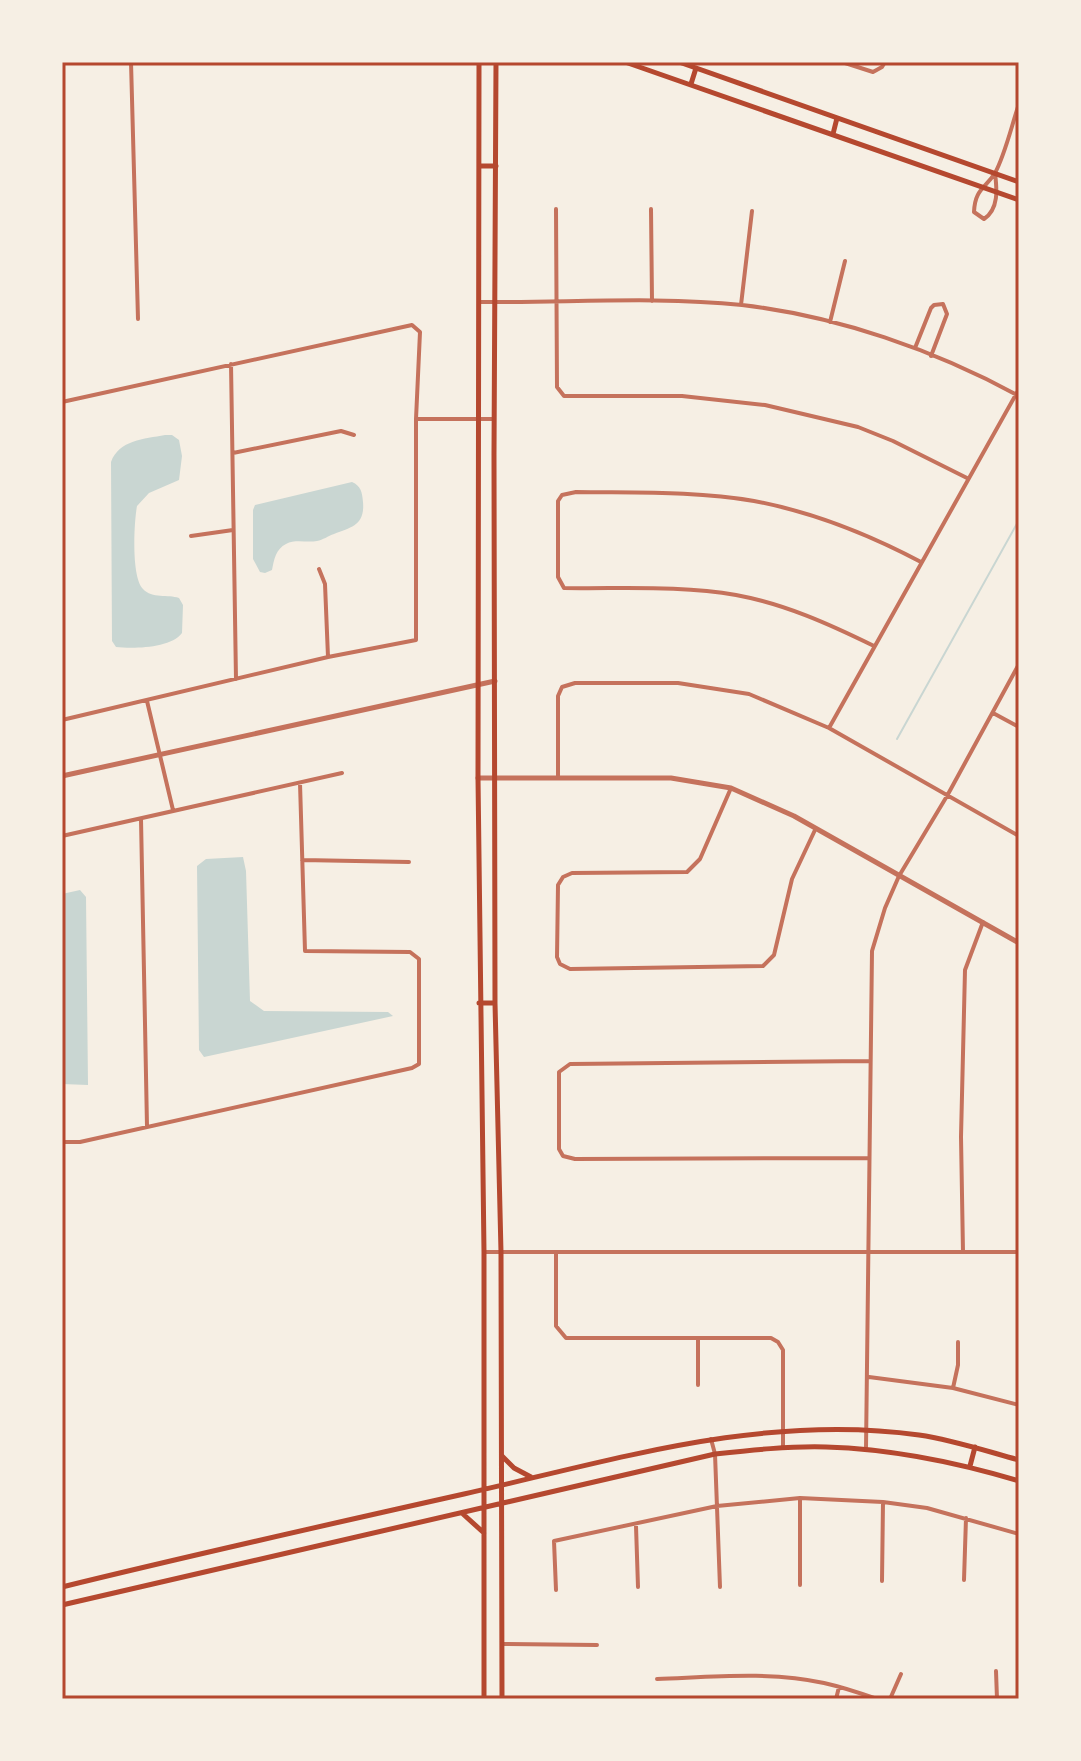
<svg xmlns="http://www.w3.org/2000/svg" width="1081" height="1761" viewBox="0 0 1081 1761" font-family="Poppins,sans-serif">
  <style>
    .water { fill: #c9d6d2 }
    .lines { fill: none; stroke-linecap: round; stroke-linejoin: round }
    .stream { stroke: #c9d6d2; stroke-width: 2 }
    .minor { stroke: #c5725c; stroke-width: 4 }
    .tertiary { stroke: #c5725c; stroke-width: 5 }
    .secondary { stroke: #b5482f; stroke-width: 5 }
    .neatline { fill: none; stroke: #b5482f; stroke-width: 3 }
  </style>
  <rect width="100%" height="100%" fill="#f6efe4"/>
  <path class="water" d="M 165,435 L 172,435 L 179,440 L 182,456 L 179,480 L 149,493 L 137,506 C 134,522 131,577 143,589 C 152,599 168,594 179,598 L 183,605 L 182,633 C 171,648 134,649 116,647 L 112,641 L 111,462 C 119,440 144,439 165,435 Z
    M 352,482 C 361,486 362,492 363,502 C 365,525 352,527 334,534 C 328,536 323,540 317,541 C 307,543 295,539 286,544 C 276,549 274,559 272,570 L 265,573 L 260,572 L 253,559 L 253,510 L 255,505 Z
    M 243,857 L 246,871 L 250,1001 L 264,1011 L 388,1012 L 393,1016 L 204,1057 L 199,1050 L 197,866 L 206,859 Z
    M 80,890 L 86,897 L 88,1085 L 62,1084 L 62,894 Z"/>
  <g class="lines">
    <path class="stream" d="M 897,739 L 1019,520"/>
    <path class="minor" d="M 131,62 L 138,319
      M 842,62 L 873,72 L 882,67 L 885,62
      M 995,173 C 997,189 999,209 984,219 L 974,212 C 975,189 985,189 995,173 C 1005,155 1012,124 1019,104
      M 556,209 L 557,387 L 564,396 L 682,396 L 765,405 L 858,427 L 893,441 L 967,478
      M 651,209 L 652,301
      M 479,302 C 566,303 655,296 742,305 C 837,316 935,350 1019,396
      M 741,305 L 752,211
      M 830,322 L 845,261
      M 915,348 L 931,308 L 934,305 L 943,304 L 947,314 L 931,356
      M 231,364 L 236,679
      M 62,402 L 412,325 L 420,332 L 416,419 L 416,640 L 328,657 L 62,720
      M 416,419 L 494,419
      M 233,453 L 341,431 L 354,435
      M 191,536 L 233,530
      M 319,569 L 325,584 L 328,657
      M 874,646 C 829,624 785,604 736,595 C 681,585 620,589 564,588 L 558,577 L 558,501 L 562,495 L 576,492 C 636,493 696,491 754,501 C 813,512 868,534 921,562
      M 147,701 L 173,810
      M 993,713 L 1019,727
      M 829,728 L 1019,389
      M 558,777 L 558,696 L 562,687 L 575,683 L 678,683 L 749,694 L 829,728 L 1019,836
      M 731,788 L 700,859 L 687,872 L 572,873 L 563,877 L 558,885 L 557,957 L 560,964 L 570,969 L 763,966 L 774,955 L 792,879 L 815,830
      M 141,819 L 147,1126
      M 62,836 L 342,773
      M 302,860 L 409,862
      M 62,1142 L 80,1142 L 412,1068 L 419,1064 L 419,959 L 410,952 L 305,951 L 300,783
      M 869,1158 L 575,1159 L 563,1156 L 559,1149 L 559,1072 L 570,1064 L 869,1061
      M 484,1252 L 1019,1252
      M 556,1252 L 556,1326 L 566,1338 L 771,1338 L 778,1342 L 783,1350 L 783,1448
      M 963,1252 L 961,1137 L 965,970 L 983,922
      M 869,1377 L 953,1388 L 1019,1405
      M 698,1385 L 698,1338
      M 953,1388 L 958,1365 L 958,1342
      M 711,1439 L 715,1454 L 720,1587
      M 866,1449 L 872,951 L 885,908 L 899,876 L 947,796 L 1019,664
      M 800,1498 L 800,1585
      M 636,1526 L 638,1587
      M 964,1580 L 966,1518
      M 882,1581 L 883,1502
      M 556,1590 L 554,1541 L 717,1506 L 800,1498 L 883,1502 L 927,1508 L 1019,1534
      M 502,1644 L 597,1645
      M 996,1671 L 997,1699
      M 657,1679 C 712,1677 770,1671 824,1683 C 842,1687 860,1693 877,1699
      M 836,1699 L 839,1687
      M 890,1699 L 901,1674"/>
    <path class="tertiary" d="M 62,776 L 495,681
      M 478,778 L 671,778 L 731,788 L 794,816 L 1019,943"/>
    <path class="secondary" d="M 479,62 L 478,778 L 484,1252 L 484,1699
      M 496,62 L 494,455 L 495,1003 L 501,1252 L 502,1699
      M 625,62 L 1019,200
      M 679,62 L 1019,182
      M 691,84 L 696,68
      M 833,134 L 837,118
      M 479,166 L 496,166
      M 479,1003 L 495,1003
      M 502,1456 L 514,1468 L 531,1477
      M 970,1466 L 975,1447
      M 463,1514 L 484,1533
      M 62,1587 C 196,1554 330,1524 464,1494 C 614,1460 764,1413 919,1435 C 953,1440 986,1451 1019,1460
      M 62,1605 L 715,1454 C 752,1450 789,1446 826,1447 C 892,1449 956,1462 1019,1481"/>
  </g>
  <rect width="1081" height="1761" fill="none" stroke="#f6efe4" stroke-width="128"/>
  <rect x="64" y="64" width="953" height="1633" class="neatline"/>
</svg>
